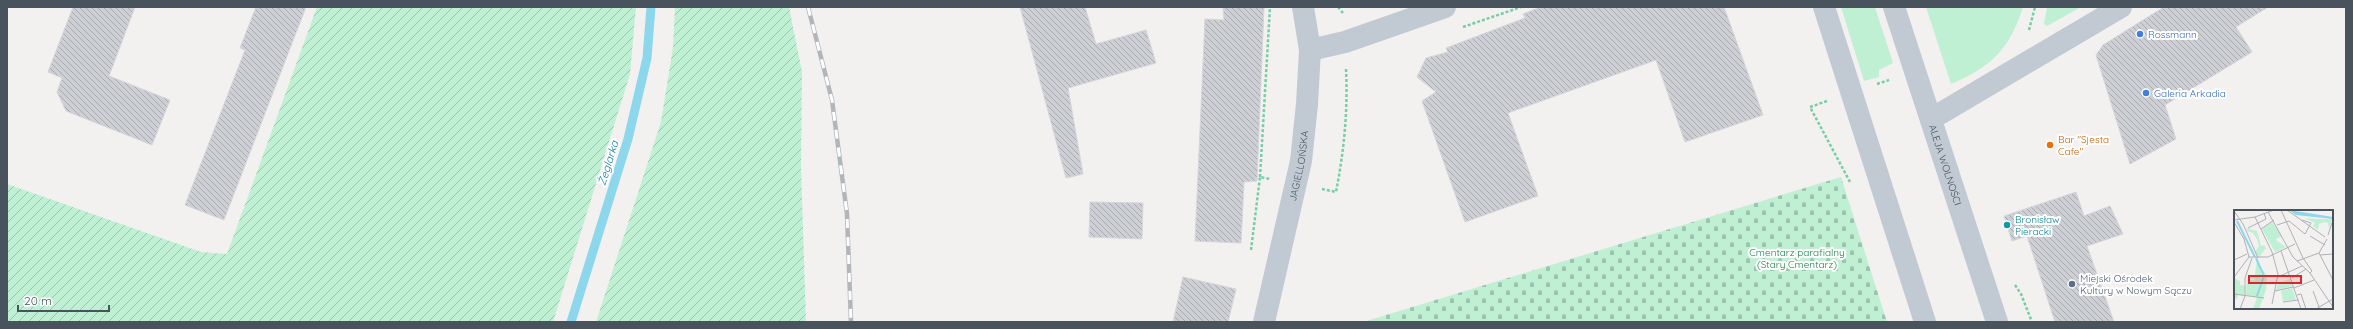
<svg xmlns="http://www.w3.org/2000/svg" width="2353" height="329" viewBox="0 0 2353 329" font-family="Quicksand,sans-serif">
  <style>
    .grass { fill: #bff0d3 }
    .cemetery { fill: url(#cemetery-stones) }
    .garden { fill: url(#garden-furrows) }
    .lines { fill: none; stroke-linecap: round; stroke-linejoin: round }
    .stream { stroke: #8cd7ec; stroke-width: 9 }
    .building { fill: url(#building-back-hatch); stroke: #d4d6dc }
    .path { stroke: #77cea4; stroke-width: 2.5; stroke-dasharray: 3 2; stroke-linecap: butt }
    .minor { stroke: #c1cad2; stroke-width: 22 }
    .rail-casing { stroke: #b2b5ba; stroke-width: 4.5 }
    .rail { stroke: #fff; stroke-width: 3; stroke-dasharray: 9; stroke-linecap: butt }
    .shop-dot { fill: #3f7fe0; stroke: #fff; stroke-width: 1.5 }
    .food-dot { fill: #e8710a; stroke: #fff; stroke-width: 1.5 }
    .culture-dot { fill: #0f9aa8; stroke: #fff; stroke-width: 1.5 }
    .service-dot { fill: #5c6f8a; stroke: #fff; stroke-width: 1.5 }
    .labels { text-anchor: middle; stroke-width: 4; stroke-linejoin: round; paint-order: stroke }
    .shop-label { font-size: 10px; fill: #366cbe; stroke: #fff; text-anchor: start }
    .food-label { font-size: 10px; fill: #c56008; stroke: #fff; text-anchor: start }
    .street-label { font-size: 10px; fill: #48535e; stroke: #fff }
    .culture-label { font-size: 10px; fill: #0d838f; stroke: #fff; text-anchor: start }
    .park-label { font-size: 10px; fill: #17814d; stroke: #fff }
    .service-label { font-size: 10px; fill: #4e5e75; stroke: #fff; text-anchor: start }
    .water-label { font-size: 11px; font-style: italic; fill: #0c7d9d; stroke: #fff }
    .inset-river { fill: none; stroke: #8cd7ec; stroke-width: 2 }
    .inset-road { fill: none; stroke: #afb1b6; stroke-width: 1 }
    .view { fill: #d62828; fill-opacity: 0.15; stroke: #d62828; stroke-width: 2 }
    .inset-edge { fill: none; stroke: #48535e; stroke-width: 2 }
  </style>
  <defs>
    <pattern id="cemetery-stones" width="16" height="16" patternUnits="userSpaceOnUse"><rect width="16" height="16" fill="#bff0d3"/><path d="M2 7V4a2 2 0 0 1 4 0v3zM10 15v-3a2 2 0 0 1 4 0v3z" fill="#9dc5ae"/></pattern>
    <pattern id="garden-furrows" width="10" height="10" patternUnits="userSpaceOnUse"><rect width="10" height="10" fill="#bff0d3"/><path d="M-1 1l2-2M0 10L10 0M9 11l2-2" fill="none" stroke="#9dc5ae"/></pattern>
    <pattern id="building-back-hatch" width="6" height="6" patternUnits="userSpaceOnUse"><rect width="6" height="6" fill="#cdcfd5"/><path d="M-1 5l2 2M0 0l6 6M5-1l2 2" fill="none" stroke="#a8abb0"/></pattern>
  </defs>
  <rect width="100%" height="100%" fill="#f3f0f0"/>
  <path class="grass" d="M 1841,7 L 1875,7 L 1893,63 L 1879,70 L 1879,77 L 1864,81 Z
    M 1926,7 L 2023,7 C 2010,49 1991,67 1951,84 Z
    M 2047,7 L 2081,7 L 2047,26 L 2044,24 Z"/>
  <path class="cemetery" d="M 1841,177 L 1887,322 L 1363,322 Z"/>
  <path class="garden" d="M 317,7 L 636,7 L 630,74 L 553,322 L 7,322 L 7,184 L 201,252 L 227,254 Z
    M 675,7 L 789,7 L 802,72 L 801,167 L 806,322 L 596,322 L 661,122 L 673,47 Z"/>
  <g class="lines">
    <path class="stream" d="M 571,322 L 628,139 L 647,58 L 651,7"/>
  </g>
  <path class="building" d="M 73,7 L 135,7 L 109,76 L 170,100 L 152,145 L 66,111 L 57,92 L 62,78 L 48,72 Z
    M 256,7 L 306,7 L 224,220 L 185,205 L 245,50 L 240,48 Z
    M 1020,7 L 1085,7 L 1096,44 L 1146,30 L 1156,63 L 1068,88 L 1083,174 L 1066,178 Z
    M 1223,7 L 1264,7 L 1257,181 L 1244,182 L 1241,243 L 1195,241 L 1205,19 L 1224,20 Z
    M 1541,7 L 1724,7 L 1763,115 L 1685,142 L 1656,60 L 1508,113 L 1538,196 L 1465,222 L 1422,101 L 1436,92 L 1417,77 L 1426,58 L 1448,52 L 1446,48 L 1525,18 L 1523,14 Z
    M 2164,7 L 2268,7 L 2236,27 L 2252,52 L 2165,105 L 2176,139 L 2130,164 L 2096,55 L 2103,45 Z
    M 2076,192 L 2084,216 L 2110,206 L 2123,234 L 2087,246 L 2114,322 L 2055,322 L 2027,236 L 2012,241 L 2004,216 Z
    M 1090,202 L 1143,203 L 1142,239 L 1089,237 Z
    M 1183,277 L 1236,289 L 1228,322 L 1173,322 Z"/>
  <g class="lines">
    <path class="path" d="M 1338,7 L 1343,13
      M 1463,27 L 1521,7
      M 2029,30 L 2035,7
      M 1877,84 L 1889,80
      M 1827,101 L 1810,107 L 1850,182
      M 1260,177 L 1270,7
      M 1322,189 L 1336,192 C 1344,151 1348,111 1346,69
      M 1251,250 L 1260,177 L 1270,179
      M 2015,285 L 2021,294 L 2032,322"/>
    <g class="minor">
      <path d="M 1824,7 L 1925,322"/>
      <path id="s1" d="M 1894,7 L 1997,322"/>
      <path d="M 1310,50 L 1345,42 L 1445,7"/>
      <path d="M 1931,119 L 2121,7"/>
      <path id="s2" d="M 1264,322 L 1301,161 L 1307,104 L 1310,50 L 1303,7"/>
    </g>
    <defs>
      <path id="rail" d="M 808,7 L 832,100 L 847,214 L 851,322"/>
    </defs>
    <use href="#rail" class="rail-casing"/>
    <use href="#rail" class="rail"/>
  </g>
  <g class="shop-dot">
    <circle cx="2140" cy="34" r="4"/>
    <circle cx="2146" cy="93" r="4"/>
  </g>
  <circle class="food-dot" cx="2050" cy="145" r="4"/>
  <circle class="culture-dot" cx="2007" cy="225" r="4"/>
  <circle class="service-dot" cx="2072" cy="284" r="4"/>
  <g class="labels">
    <g class="shop-label">
      <text x="2148" y="38">Rossmann</text>
      <text x="2154" y="97">Galeria Arkadia</text>
    </g>
    <g class="food-label">
      <text x="2058" y="143">Bar "Sjesta<tspan x="2058" dy="12">Cafe"</tspan></text>
    </g>
    <g class="street-label">
      <text dy="4" stroke="none"><textPath href="#s1" startOffset="166">ALEJA WOLNOŚCI</textPath></text>
      <text dy="4" stroke="none"><textPath href="#s2" startOffset="160">JAGIELLOŃSKA</textPath></text>
    </g>
    <g class="culture-label">
      <text x="2015" y="223">Bronisław<tspan x="2015" dy="12">Pieracki</tspan></text>
    </g>
    <g class="park-label">
      <text x="1797" y="256">Cmentarz parafialny<tspan x="1797" dy="12">(Stary Cmentarz)</tspan></text>
    </g>
    <g class="service-label">
      <text x="2080" y="282">Miejski Ośrodek<tspan x="2080" dy="12">Kultury w Nowym Sączu</tspan></text>
    </g>
    <g class="water-label">
      <text transform="translate(608 163) rotate(-73)" y="4">Żeglarka</text>
    </g>
  </g>
  <g transform="translate(2234 210)">
    <rect width="99" height="99" fill="#f3f0f0"/>
    <path d="M 71,8 L 81,9 L 98,9 L 95,19 L 94,13 L 90,12 L 85,14 L 84,20 L 79,16 L 81,13 Z" fill="#bff0d3"/>
    <path d="M 13,18 L 23,21 L 27,36 L 30,35 L 32,38 L 25,47 L 21,42 L 25,36 L 23,29 L 19,23 L 13,21 Z" fill="#bff0d3"/>
    <path d="M 56,69 L 58,76 L 42,80 L 44,73 Z" fill="#bff0d3"/>
    <path d="M 38,12 L 48,26 L 42,29 L 43,31 L 52,37 L 41,42 L 28,19 ZM 58,78 L 62,90 L 49,91 L 47,81 Z" fill="#bff0d3"/>
    <path d="M 23,50 L 29,69 L 23,87 L 12,85 L 13,68 L 20,71 ZM 28,58 L 33,67 L 32,80 L 25,99 L 19,99 L 30,68 ZM 0,68 L 6,71 L 6,75 L 11,76 L 10,86 L 4,85 L 3,89 L 0,88 Z" fill="#bff0d3"/>
    <path d="M 55,0 L 99,7 L 99,9 L 62,5 Z" fill="#8cd7ec"/>
    <path class="inset-river" d="M 3,11 L 21,47M 22,48 L 30,66 L 23,86"/>
    <path class="inset-road" d="M 47,0 L 69,48 L 78,61 L 76,63M 53,0 L 91,27M 0,1 L 9,14 L 24,48M 34,2 L 59,47 L 76,63 L 99,97M 21,7 L 38,42 L 44,64 L 38,94M 0,10 L 21,7 L 40,0M 0,12 L 10,29 L 15,47M 43,15 L 55,11 L 71,24 L 77,13 L 68,10M 14,18 L 32,9 L 30,3M 27,19 L 40,10M 94,25 L 99,10M 76,26 L 91,35M 47,41 L 67,99M 85,43 L 99,70M 86,45 L 99,44M 15,47 L 34,47 L 61,34M 0,50 L 13,44M 63,51 L 85,43 L 93,29M 0,67 L 15,47M 44,67 L 68,56M 58,68 L 72,59M 60,78 L 80,70M 41,81 L 59,77M 79,81 L 85,97M 0,84 L 30,88M 63,85 L 67,84 L 72,99M 49,92 L 65,90M 6,99 L 11,86 L 11,68 L 18,48M 82,99 L 99,89"/>
    <path class="view" d="M 15,66 L 67,66 L 67,73 L 15,73 Z"/>
    <rect width="99" height="99" class="inset-edge"/>
  </g>
  <rect width="2353" height="329" fill="none" stroke="#48535e" stroke-width="16"/>
  <path d="M18 305v6h91v-6" fill="none" stroke="#48535e" stroke-width="2"/>
  <text x="24" y="305" font-size="12" fill="#48535e" stroke="#ffffff" stroke-width="3" paint-order="stroke">20 m</text>
</svg>
